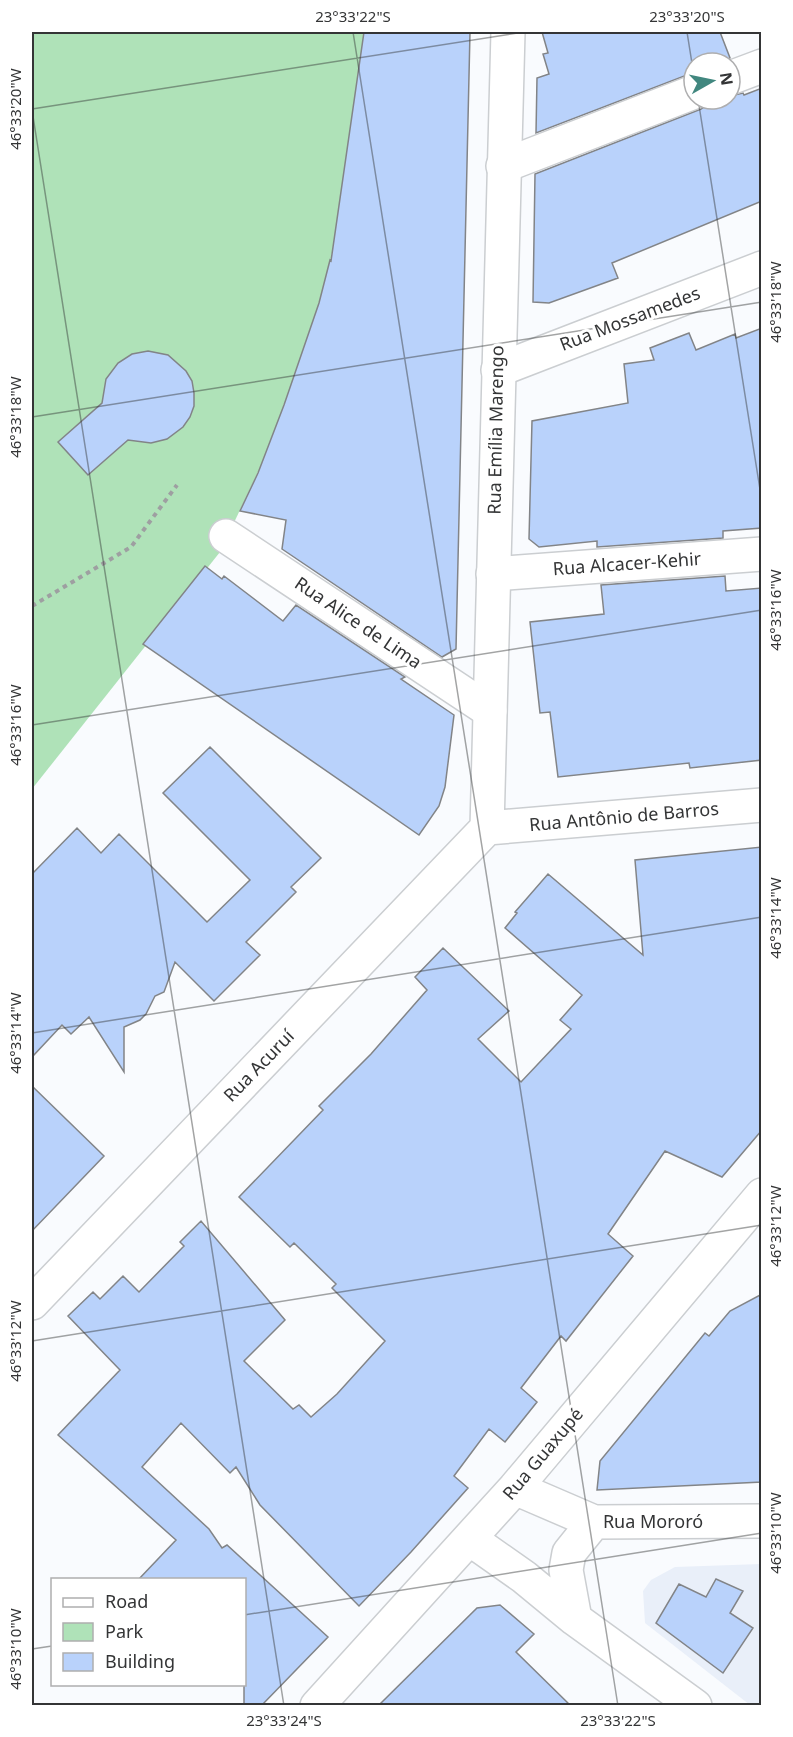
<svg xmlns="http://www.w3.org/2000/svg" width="793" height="1737" viewBox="0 0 793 1737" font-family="'Noto Sans',sans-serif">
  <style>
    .built { fill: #e9eff9 }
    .green { fill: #afe2b8 }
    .building { fill: #b9d2fb; stroke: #828487; stroke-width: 1.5 }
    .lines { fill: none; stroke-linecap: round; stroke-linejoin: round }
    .minor-casing { stroke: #cbced1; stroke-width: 36 }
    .secondary-casing { stroke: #cbced1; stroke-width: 36 }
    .path { stroke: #9e9fa1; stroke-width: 4; stroke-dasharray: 4.5 4.5; stroke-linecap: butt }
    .minor { stroke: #fff; stroke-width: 33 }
    .secondary { stroke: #fff; stroke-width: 33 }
    .ticks { fill: none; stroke: #343536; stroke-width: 1.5; stroke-opacity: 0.45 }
    .labels { text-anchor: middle; stroke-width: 6; stroke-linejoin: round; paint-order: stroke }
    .street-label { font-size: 18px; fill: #343536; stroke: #fff }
    .neatline { fill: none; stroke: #343536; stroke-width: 2 }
    .ticks-label { font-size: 15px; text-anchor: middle; fill: #343536 }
  </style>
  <rect width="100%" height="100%" fill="#f9fbfe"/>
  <path class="built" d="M 761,1564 L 761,1705 L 750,1705 L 645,1623 L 643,1591 L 651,1580 L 675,1567 Z"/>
  <path class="green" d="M 32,32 L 368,32 L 352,155 L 309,365 L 220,552 L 32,789 Z"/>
  <path class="building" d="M 364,32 L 470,32 L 456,649 L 442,657 L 282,549 L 286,520 L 240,511 L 258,473 L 284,405 L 319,303 L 330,260 L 331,261 Z
    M 542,32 L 720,32 L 730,58 L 720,63 L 694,63 L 694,74 L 687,75 L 536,133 L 537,78 L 549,74 L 543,54 L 548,53 Z
    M 762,88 L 762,201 L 612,263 L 618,278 L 549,303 L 533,302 L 535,174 L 701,109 L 708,104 L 711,99 L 730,99 L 730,96 L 743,93 L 744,95 Z
    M 762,328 L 762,528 L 723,531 L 723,538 L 597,547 L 597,541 L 539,547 L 529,539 L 532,421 L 628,403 L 624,364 L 654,360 L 650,348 L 689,333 L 696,350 L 735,334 L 736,338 Z
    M 148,351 L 168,355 L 186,371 L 192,381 L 194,393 L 194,406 L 190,417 L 183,427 L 167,439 L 151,443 L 128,440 L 88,475 L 58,442 L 102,403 L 106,379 L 118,363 L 132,354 Z
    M 205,566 L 222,579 L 224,576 L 283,621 L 296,605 L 405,677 L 401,679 L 454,715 L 445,787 L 439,806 L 419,835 L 143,644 Z
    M 725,576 L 726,591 L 762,588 L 762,760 L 690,768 L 689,763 L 558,777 L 550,712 L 540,713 L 530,622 L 604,614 L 601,585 Z
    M 210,747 L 321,858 L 291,887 L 296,892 L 246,942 L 260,955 L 214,1001 L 175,962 L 164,992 L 155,996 L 146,1014 L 140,1020 L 124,1027 L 124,1072 L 89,1017 L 71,1034 L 62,1025 L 32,1057 L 32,874 L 77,828 L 101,853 L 119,834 L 207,922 L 250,880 L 163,793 Z
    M 762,847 L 762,1130 L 722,1177 L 665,1151 L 608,1234 L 633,1256 L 566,1341 L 561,1336 L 521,1388 L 537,1402 L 505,1442 L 489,1429 L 454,1476 L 468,1488 L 411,1552 L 359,1606 L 260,1505 L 236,1467 L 230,1473 L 181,1423 L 142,1467 L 209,1529 L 222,1548 L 227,1545 L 328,1637 L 261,1706 L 244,1706 L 244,1580 L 138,1580 L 176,1540 L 58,1435 L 120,1370 L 68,1316 L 93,1292 L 100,1299 L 123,1276 L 139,1292 L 184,1246 L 180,1242 L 201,1221 L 285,1320 L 244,1361 L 293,1409 L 299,1405 L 311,1417 L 337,1394 L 385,1341 L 332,1288 L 336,1284 L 294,1243 L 290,1247 L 239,1197 L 323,1110 L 319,1106 L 371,1054 L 427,990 L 415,977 L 443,948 L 509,1011 L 478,1039 L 521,1082 L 571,1029 L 560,1020 L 582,995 L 505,928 L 517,913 L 515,912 L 548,874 L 643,955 L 635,860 Z
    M 32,1086 L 104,1156 L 32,1231 Z
    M 762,1294 L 762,1482 L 597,1490 L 600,1461 L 705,1333 L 709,1336 L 730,1311 Z
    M 716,1579 L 743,1591 L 730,1613 L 753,1628 L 723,1673 L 656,1623 L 679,1584 L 706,1597 Z
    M 500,1605 L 534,1634 L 516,1652 L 571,1706 L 378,1706 L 477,1608 Z"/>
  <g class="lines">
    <defs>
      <path id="minor" d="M 730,78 L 762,66
        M 503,166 L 694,92
        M 498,370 L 762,268
        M 226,536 L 490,711
        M 493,574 L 762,554
        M 515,1488 L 594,1522 L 762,1521
        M 470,1539 L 524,1577 L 575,1619 L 695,1706
        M 575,1619 L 566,1570 L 569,1553 L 594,1522
        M 317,1706 L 515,1488 L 762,1195"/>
      <path id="secondary" d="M 487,828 L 508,32
        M 487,828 L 762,805
        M 32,1303 L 487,828"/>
    </defs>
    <use href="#minor" class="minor-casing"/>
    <use href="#secondary" class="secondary-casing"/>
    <path class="path" d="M 32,606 L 131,547 L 177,485"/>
    <use href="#minor" class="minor"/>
    <use href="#secondary" class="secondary"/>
  </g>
  <path class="ticks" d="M 353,32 L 618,1706M 687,32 L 694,76M 698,99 L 762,502M 32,109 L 524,32M 32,110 L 284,1706M 32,417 L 762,302M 32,725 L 762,610M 32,1033 L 762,917M 32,1341 L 762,1225M 244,1615 L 762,1533M 32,1649 L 52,1646"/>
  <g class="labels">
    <g class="street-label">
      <text transform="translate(630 319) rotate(-21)" y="6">Rua Mossamedes</text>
      <text transform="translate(496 430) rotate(-89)" y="6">Rua Emília Marengo</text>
      <text transform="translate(627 564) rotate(-4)" y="6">Rua Alcacer-Kehir</text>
      <text transform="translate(358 623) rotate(34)" y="6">Rua Alice de Lima</text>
      <text transform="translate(624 817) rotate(-5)" y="6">Rua Antônio de Barros</text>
      <text transform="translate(259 1066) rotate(-46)" y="6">Rua Acuruí</text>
      <text transform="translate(543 1454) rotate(-50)" y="6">Rua Guaxupé</text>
      <text x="653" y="1528">Rua Mororó</text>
    </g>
  </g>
  <rect width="793" height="1737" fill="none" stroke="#ffffff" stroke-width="66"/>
  <rect x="51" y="1578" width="195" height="108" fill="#ffffff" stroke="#aeaeaf" stroke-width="1.5"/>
  <rect x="63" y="1598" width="30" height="9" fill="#ffffff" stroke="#aeaeaf" stroke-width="1.5"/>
  <text x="105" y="1608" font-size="18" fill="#343536">Road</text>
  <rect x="63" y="1623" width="30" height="18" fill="#afe2b8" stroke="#aeaeaf" stroke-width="1.5"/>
  <text x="105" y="1638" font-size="18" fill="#343536">Park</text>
  <rect x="63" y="1653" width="30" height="18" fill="#b9d2fb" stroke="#aeaeaf" stroke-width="1.5"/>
  <text x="105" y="1668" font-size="18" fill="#343536">Building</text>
  <g transform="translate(712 81) rotate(81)"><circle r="28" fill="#ffffff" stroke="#aeaeaf" stroke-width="1.5"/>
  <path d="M0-4.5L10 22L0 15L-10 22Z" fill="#41877f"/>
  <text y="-9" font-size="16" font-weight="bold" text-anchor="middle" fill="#343536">N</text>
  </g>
  <rect x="33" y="33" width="727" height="1671" class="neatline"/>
  <g class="ticks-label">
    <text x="353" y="22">23°33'22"S</text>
    <text x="687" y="22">23°33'20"S</text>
    <text transform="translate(16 109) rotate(-90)" y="5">46°33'20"W</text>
    <text transform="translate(776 302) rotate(-90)" y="5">46°33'18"W</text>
    <text transform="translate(16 417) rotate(-90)" y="5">46°33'18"W</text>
    <text transform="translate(776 610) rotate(-90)" y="5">46°33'16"W</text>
    <text transform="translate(16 725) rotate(-90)" y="5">46°33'16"W</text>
    <text transform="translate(776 918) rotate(-90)" y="5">46°33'14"W</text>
    <text transform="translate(16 1033) rotate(-90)" y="5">46°33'14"W</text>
    <text transform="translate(776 1226) rotate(-90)" y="5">46°33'12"W</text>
    <text transform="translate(16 1341) rotate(-90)" y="5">46°33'12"W</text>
    <text transform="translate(776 1533) rotate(-90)" y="5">46°33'10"W</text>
    <text transform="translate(16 1649) rotate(-90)" y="5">46°33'10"W</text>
    <text x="284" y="1726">23°33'24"S</text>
    <text x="618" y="1726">23°33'22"S</text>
  </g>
</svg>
